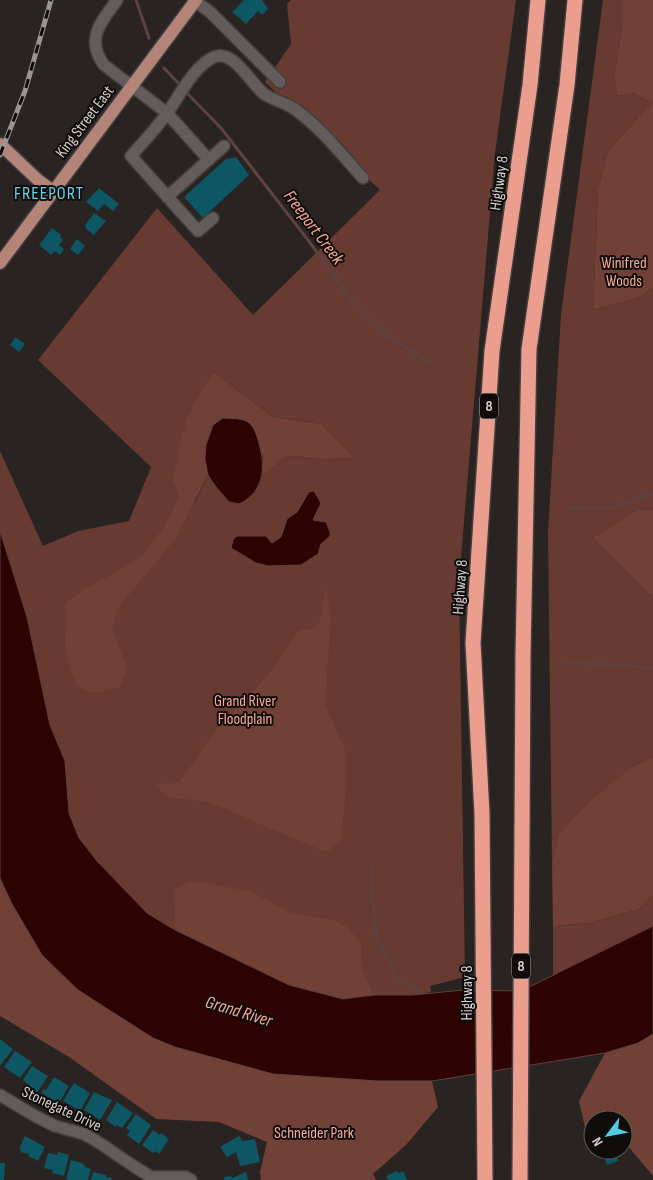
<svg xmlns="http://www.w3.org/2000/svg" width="653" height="1180" viewBox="0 0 653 1180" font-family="'Sofia Sans Condensed',sans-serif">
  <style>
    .green { fill: #673b32; fill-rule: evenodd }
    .forest { fill: #714137 }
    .water { fill: #2d0401; stroke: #5f423f }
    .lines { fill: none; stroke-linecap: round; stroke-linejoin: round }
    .stream { stroke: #5f423f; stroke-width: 3 }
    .building { fill: #0d5664 }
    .minor-casing { stroke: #443f3e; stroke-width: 14 }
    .major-casing { stroke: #443f3e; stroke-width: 15 }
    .highway-casing { stroke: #443f3e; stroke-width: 18 }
    .minor { stroke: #635c5a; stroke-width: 11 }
    .major { stroke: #b58479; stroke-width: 12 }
    .highway { stroke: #eb9e8e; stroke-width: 15 }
    .rail-casing { stroke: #999593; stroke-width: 5 }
    .rail { stroke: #0f0d0c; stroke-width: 3; stroke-dasharray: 9; stroke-linecap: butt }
    .labels { text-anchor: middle; stroke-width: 4; stroke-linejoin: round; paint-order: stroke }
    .shield { fill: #0f0d0c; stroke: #9a9695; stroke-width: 1 }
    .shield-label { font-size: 15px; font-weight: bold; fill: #d5d1d0 }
    .street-label { font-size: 16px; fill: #d5d1d0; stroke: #0f0d0c }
    .park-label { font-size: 16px; fill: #faa998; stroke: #0f0d0c }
    .neighbourhood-label { font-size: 18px; letter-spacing: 1px; fill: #6bd1e8; stroke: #0f0d0c }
    .water-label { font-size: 18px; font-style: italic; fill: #f7a796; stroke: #0f0d0c }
  </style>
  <rect width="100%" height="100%" fill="#292321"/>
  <path class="green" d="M 291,0 L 516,0 L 495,153 L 459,581 L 465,977 L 430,986 L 431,992 L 413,995 L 374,995 L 175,930 L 147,913 L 97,861 L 79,838 L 69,813 L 65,761 L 50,725 L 27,617 L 0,531 L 0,451 L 43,546 L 78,531 L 129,521 L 151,467 L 38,360 L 157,208 L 253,315 L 380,190 L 265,82 L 291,44 L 287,4 ZM 214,372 L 273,417 L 321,424 L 318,459 L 299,456 L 286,457 L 262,476 L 255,493 L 216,487 L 208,475 L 195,502 L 178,498 L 172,481 Z
    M 603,0 L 622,0 L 622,23 L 614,79 L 617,96 L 634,93 L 651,103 L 608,151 L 598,190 L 593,310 L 638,298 L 653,288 L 653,510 L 638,509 L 593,538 L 653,598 L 653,757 L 632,767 L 558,835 L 552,863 L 548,532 L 561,314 Z
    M 653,896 L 653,926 L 553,975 L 553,926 L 590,923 L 639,909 Z"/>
  <path class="forest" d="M 622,0 L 653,0 L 653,288 L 638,298 L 593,310 L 598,190 L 608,151 L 651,103 L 634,93 L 617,96 L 614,79 L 622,23 Z
    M 214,372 L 273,417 L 321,424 L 352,457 L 318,459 L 299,456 L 286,457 L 262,476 L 263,455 L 206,445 L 205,459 L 208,475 L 176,538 L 117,609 L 113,632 L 127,669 L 120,687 C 112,688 102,693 93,692 C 62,692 64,625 65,604 L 84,589 L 117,572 L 144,555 L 167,522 L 178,498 L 172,481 L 182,434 L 194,402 Z
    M 638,509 L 653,510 L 653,598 L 593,538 Z
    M 326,586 L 331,617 L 325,705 L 346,752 L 346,789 L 341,842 L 326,852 L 209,802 L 176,798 L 165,795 L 155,784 L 179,783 L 215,731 L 269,674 L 299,630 L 310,629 L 320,622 Z
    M 653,757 L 653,896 L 639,909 L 590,923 L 553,926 L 552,863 L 558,835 L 595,797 L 632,767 Z
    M 0,878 L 12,904 L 42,955 L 78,990 L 378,1081 L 432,1081 L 438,1107 L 406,1145 L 373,1174 L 376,1180 L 261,1180 L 260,1172 L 267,1142 L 219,1122 L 156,1119 L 69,1057 L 0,1016 Z
    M 191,881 L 250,891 L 291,913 L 336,921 L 349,928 L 361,944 L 362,970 L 374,995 L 343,999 L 289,985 L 175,930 L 174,889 Z
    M 653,1034 L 653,1176 L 627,1145 L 623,1146 L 623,1120 L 593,1120 L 593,1150 L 606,1150 L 591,1154 L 579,1101 L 605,1053 L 638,1043 Z"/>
  <path class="water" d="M 223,418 C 232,419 246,417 252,426 C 255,430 257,436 258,440 C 266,465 265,492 239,504 L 229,502 L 216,487 L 208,475 L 205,459 L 206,445 L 213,425 Z
    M 314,491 L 321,503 L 313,520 L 326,522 L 330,532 L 330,536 L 321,544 L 318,554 L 301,565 L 268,566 L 256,563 L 231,548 L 233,540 L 237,536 L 266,536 L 272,543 L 281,537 L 287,519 L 297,512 L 309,492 Z
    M 0,531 L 27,617 L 50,725 L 65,761 L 69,813 L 79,838 L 97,861 L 147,913 L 175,930 L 289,985 L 343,999 L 374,995 L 413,995 L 463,990 L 521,991 L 653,926 L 653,1034 L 638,1043 L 605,1053 L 432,1081 L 378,1081 L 273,1074 L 175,1047 L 153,1038 L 78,990 L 42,955 L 12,904 L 0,878 Z"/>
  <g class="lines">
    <path class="stream" d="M 136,0 L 149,38
      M 164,68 L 179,84
      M 187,93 L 221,128 L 308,240 L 356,306 L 386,335 L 431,364
      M 568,508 L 614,507 L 653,493
      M 565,662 L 653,668
      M 371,865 L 374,920 L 379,943 L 397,977 L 422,993"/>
  </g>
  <path class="building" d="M 244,0 L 262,0 L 268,9 L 262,15 L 258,11 L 246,24 L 232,12 Z
    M 236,157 L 249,175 L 203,218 L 184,197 L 226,159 Z
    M 99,188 L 119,204 L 113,211 L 104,204 L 98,211 L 86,202 Z
    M 94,213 L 106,221 L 94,235 L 85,228 L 86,227 L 85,225 Z
    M 52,228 L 61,235 L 60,237 L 63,240 L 59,245 L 64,249 L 60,255 L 55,251 L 51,255 L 39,245 Z
    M 77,239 L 85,246 L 78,255 L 70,249 Z
    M 15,337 L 25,344 L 19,352 L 10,345 Z
    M 0,1039 L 13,1049 L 0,1066 Z
    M 15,1051 L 32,1062 L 20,1078 L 4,1067 Z
    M 32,1066 L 48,1076 L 37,1093 L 28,1087 L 29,1085 L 23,1080 Z
    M 54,1077 L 69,1086 L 59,1103 L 41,1093 L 44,1089 L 46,1090 Z
    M 74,1083 L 90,1093 L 80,1111 L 63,1101 Z
    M 94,1092 L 112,1100 L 100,1120 L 84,1110 Z
    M 117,1102 L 133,1113 L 122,1128 L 117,1125 L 116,1127 L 106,1120 Z
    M 136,1114 L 151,1125 L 139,1144 L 127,1135 L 130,1131 L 126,1128 Z
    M 153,1130 L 160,1135 L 161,1133 L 169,1139 L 159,1154 L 155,1151 L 153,1153 L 142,1145 Z
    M 25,1136 L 45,1147 L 38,1161 L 28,1156 L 29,1154 L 20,1152 L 21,1150 L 19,1149 Z
    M 239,1136 L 243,1141 L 255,1139 L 260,1162 L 240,1166 L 236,1152 L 227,1157 L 220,1147 Z
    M 615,1150 L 618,1161 L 607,1165 L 603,1153 Z
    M 58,1152 L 69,1155 L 64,1176 L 52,1173 L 53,1170 L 44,1168 L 48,1153 L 57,1155 Z
    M 71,1160 L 82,1163 L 82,1164 L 85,1165 L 85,1167 L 91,1169 L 88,1180 L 66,1180 Z
    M 0,1163 L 5,1163 L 4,1180 L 0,1180 Z
    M 397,1171 L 399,1173 L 403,1171 L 407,1180 L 388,1180 L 386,1176 Z
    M 93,1172 L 106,1175 L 106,1177 L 112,1178 L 111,1180 L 91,1180 Z
    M 246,1172 L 248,1180 L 224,1180 L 224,1177 L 231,1176 L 232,1178 Z"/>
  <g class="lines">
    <defs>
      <path id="minor" d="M 117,0 C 101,22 85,39 104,65 L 167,113 L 209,160
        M 195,1 L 210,12 L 280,82
        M 167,197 L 224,146
        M 213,218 L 198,231 L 131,156 C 143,142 157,128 168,112 C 179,96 195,65 214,57 C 233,49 250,82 263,93 C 273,101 286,102 296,110 C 322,129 342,155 363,178
        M 0,1095 L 35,1116 L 55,1126 L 84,1134 L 95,1140 L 135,1167 L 151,1177 L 186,1177 L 191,1180"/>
      <path id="major" d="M 0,144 L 39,181 L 53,191
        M 0,263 L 196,0"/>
      <path id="highway" d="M 485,1180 L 482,814 L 473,643 L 492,351 L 530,85 L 538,0
        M 520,1180 L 523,655 L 529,349 L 567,85 L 575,0"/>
    </defs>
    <use href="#minor" class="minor-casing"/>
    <use href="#major" class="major-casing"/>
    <use href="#highway" class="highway-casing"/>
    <use href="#minor" class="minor"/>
    <use href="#major" class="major"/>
    <use href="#highway" class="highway"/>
    <defs>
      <path id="rail" d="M 0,155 L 25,91 L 51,0"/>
    </defs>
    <use href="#rail" class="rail-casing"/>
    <use href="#rail" class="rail"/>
  </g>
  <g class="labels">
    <g class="shield">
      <rect x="480" y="393.5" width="18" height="25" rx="4"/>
      <rect x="512" y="953.5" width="18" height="25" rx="4"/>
    </g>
    <g class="shield-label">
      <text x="489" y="411">8</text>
      <text x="521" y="971">8</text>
    </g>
    <g class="street-label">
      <text transform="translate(84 121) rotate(-53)" y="6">King Street East</text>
      <text transform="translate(498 183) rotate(-82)" y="6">Highway 8</text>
      <text transform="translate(459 587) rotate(-86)" y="6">Highway 8</text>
      <text transform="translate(466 993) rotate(-90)" y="6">Highway 8</text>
      <text transform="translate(62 1108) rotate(25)" y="6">Stonegate Drive</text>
    </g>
    <g class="park-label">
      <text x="624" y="268">Winifred<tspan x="624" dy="18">Woods</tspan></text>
      <text x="245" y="706">Grand River<tspan x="245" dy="18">Floodplain</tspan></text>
      <text x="314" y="1138">Schneider Park</text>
    </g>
    <g class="neighbourhood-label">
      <text x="49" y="199">FREEPORT</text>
    </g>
    <g class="water-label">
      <text transform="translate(314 227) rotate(53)" y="6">Freeport Creek</text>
      <text transform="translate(239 1011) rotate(17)" y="6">Grand River</text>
    </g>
  </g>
  <g transform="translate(608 1135) rotate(238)"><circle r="24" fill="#0f0d0c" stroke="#5e5b5a"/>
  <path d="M0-4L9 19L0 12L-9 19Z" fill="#57c9e2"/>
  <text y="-8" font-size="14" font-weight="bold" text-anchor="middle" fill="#d5d1d0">N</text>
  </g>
</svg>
